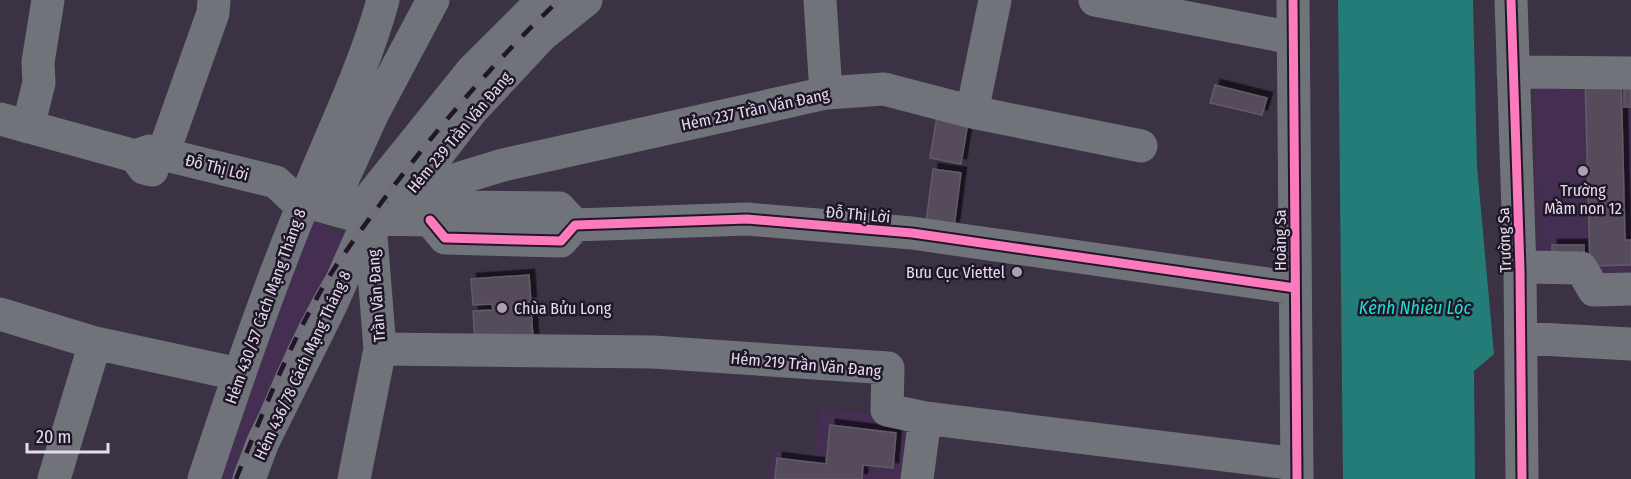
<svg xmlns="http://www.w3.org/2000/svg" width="1631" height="479" viewBox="0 0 1631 479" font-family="'Fira Sans Condensed',sans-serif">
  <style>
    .built { fill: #442f53 }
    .water { fill: #247c78 }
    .building { fill: #544c5a; stroke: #625b69; stroke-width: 1.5; filter: url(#shadow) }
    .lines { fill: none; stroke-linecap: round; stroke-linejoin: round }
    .minor { stroke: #71737b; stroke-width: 33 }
    .rail-casing { stroke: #716f79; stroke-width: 7 }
    .rail { stroke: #1f1726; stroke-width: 4.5; stroke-dasharray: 14; stroke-linecap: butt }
    .cycleway-casing { stroke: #1f1726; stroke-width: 13 }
    .cycleway { stroke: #fd7abc; stroke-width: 9 }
    .poi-dot { fill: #aaa0b3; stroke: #1f1726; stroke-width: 2 }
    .labels { text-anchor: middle; stroke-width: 5; stroke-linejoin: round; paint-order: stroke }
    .street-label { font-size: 16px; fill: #e5dbf0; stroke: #1f1726 }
    .poi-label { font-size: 16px; fill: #e5dbf0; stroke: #1f1726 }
    .water-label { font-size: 18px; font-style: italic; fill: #1be0d6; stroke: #1f1726 }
  </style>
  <defs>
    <filter id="shadow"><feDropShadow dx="5.5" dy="-5.5" stdDeviation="0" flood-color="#0009"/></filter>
  </defs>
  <rect width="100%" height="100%" fill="#3b3243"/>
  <path class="built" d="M 1631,75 L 1631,283 L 1538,267 L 1534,76 Z
    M 306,213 L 366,254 L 259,479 L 189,479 L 215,384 Z
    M 820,408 L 909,416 L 911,479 L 768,479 L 772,451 L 814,456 Z"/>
  <path class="water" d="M 1338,0 L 1473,0 L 1477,166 L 1494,354 L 1474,371 L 1475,479 L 1343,479 Z"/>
  <path class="building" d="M 1621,76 L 1625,240 L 1631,240 L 1631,265 L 1590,266 L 1585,77 Z
    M 1624,82 L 1631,82 L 1631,107 L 1624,107 Z
    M 1215,85 L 1267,98 L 1262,115 L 1210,103 Z
    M 937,117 L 968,122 L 961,164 L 930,158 Z
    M 933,169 L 961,173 L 954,227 L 926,223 Z
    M 1552,245 L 1584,245 L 1584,262 L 1552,262 Z
    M 529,275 L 531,302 L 512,303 L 512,309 L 531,308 L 533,338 L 475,342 L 473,311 L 493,310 L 492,304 L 473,305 L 471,279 Z
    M 830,425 L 896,433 L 893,468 L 863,465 L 862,479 L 775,479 L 777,458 L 826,464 Z"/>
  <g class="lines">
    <path class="minor" d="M 820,0 L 826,93
      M 1095,0 L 1293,38
      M 1293,0 L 1297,479
      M 1511,0 L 1520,270 L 1522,479
      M 1513,72 L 1631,73
      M 972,112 L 995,0
      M 0,119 L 135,156 L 144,168 L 152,170
      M 28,127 L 39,83 L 38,62 L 48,0
      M 163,154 L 213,13 L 214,0
      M 135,156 L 150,151 L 276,182 L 293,198 L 369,219 L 430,220 L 452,207 L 559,208 L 575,225
      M 408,194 L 503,165 L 826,93 L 884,89 L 972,112 L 1141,146
      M 404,198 L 472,110 L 542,35 L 586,0
      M 330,207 L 373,113 L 433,0
      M 356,215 L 471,72 L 543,0
      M 430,220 L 445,238 L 561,241 L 575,225 L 747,219 L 912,233 L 1295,288
      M 1520,267 L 1581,268 L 1594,290 L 1631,289
      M 0,314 L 95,343 L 238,374
      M 1521,338 L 1631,344
      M 380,349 L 653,352 L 888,368 L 887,410 L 925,418 L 1297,464
      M 54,479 L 95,343
      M 204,479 C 235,385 267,291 305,200 C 332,133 364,69 383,0
      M 249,479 L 263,442 L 330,307 L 369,219
      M 354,479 L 380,349 L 370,223
      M 917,479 L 925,418"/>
    <defs>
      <path id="rail" d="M 236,479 C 263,412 290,343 327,280 C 347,248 370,218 393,187 C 444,120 498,58 559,0"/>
    </defs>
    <use href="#rail" class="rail-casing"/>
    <use href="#rail" class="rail"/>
    <defs>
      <path id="cycleway" d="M 1293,0 L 1297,479
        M 1511,0 L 1520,270 L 1522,479
        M 430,220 L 445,238 L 561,241 L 575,225 L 747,219 L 912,233 L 1295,288"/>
    </defs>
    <use href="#cycleway" class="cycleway-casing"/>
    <use href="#cycleway" class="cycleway"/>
  </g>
  <g class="poi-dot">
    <circle cx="1583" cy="171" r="6"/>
    <circle cx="1017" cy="272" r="6"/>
    <circle cx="502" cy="308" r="6"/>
  </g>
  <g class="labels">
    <g class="street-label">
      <text transform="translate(755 109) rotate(-12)" y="6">Hẻm 237 Trần Văn Đang</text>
      <text transform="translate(459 132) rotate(-50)" y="6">Hẻm 239 Trần Văn Đang</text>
      <text transform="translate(217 167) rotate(14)" y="6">Đỗ Thị Lời</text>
      <text transform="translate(858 214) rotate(5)" y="6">Đỗ Thị Lời</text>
      <text transform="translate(1280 240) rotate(-90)" y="6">Hoàng Sa</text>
      <text transform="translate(1504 240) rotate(-92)" y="6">Trường Sa</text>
      <text transform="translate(376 296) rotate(-94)" y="6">Trần Văn Ðang</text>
      <text transform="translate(265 306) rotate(-70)" y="6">Hẻm 430/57 Cách Mạng Tháng 8</text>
      <text transform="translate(806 364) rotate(5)" y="6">Hẻm 219 Trần Văn Ðang</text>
      <text transform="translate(302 365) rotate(-65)" y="6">Hẻm 436/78 Cách Mạng Tháng 8</text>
    </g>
    <g class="poi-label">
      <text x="1583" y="196">Trường<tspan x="1583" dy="18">Mầm non 12</tspan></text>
      <text x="1005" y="278" text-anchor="end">Bưu Cục Viettel</text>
      <text x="514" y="314" text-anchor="start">Chùa Bửu Long</text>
    </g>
    <g class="water-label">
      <text x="1415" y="314">Kênh Nhiêu Lộc</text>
    </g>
  </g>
  <path d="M27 443v9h81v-9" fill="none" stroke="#e5dbf0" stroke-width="3"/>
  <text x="36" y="443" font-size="18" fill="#e5dbf0" stroke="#1f1726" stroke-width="4.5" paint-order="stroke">20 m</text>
</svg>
